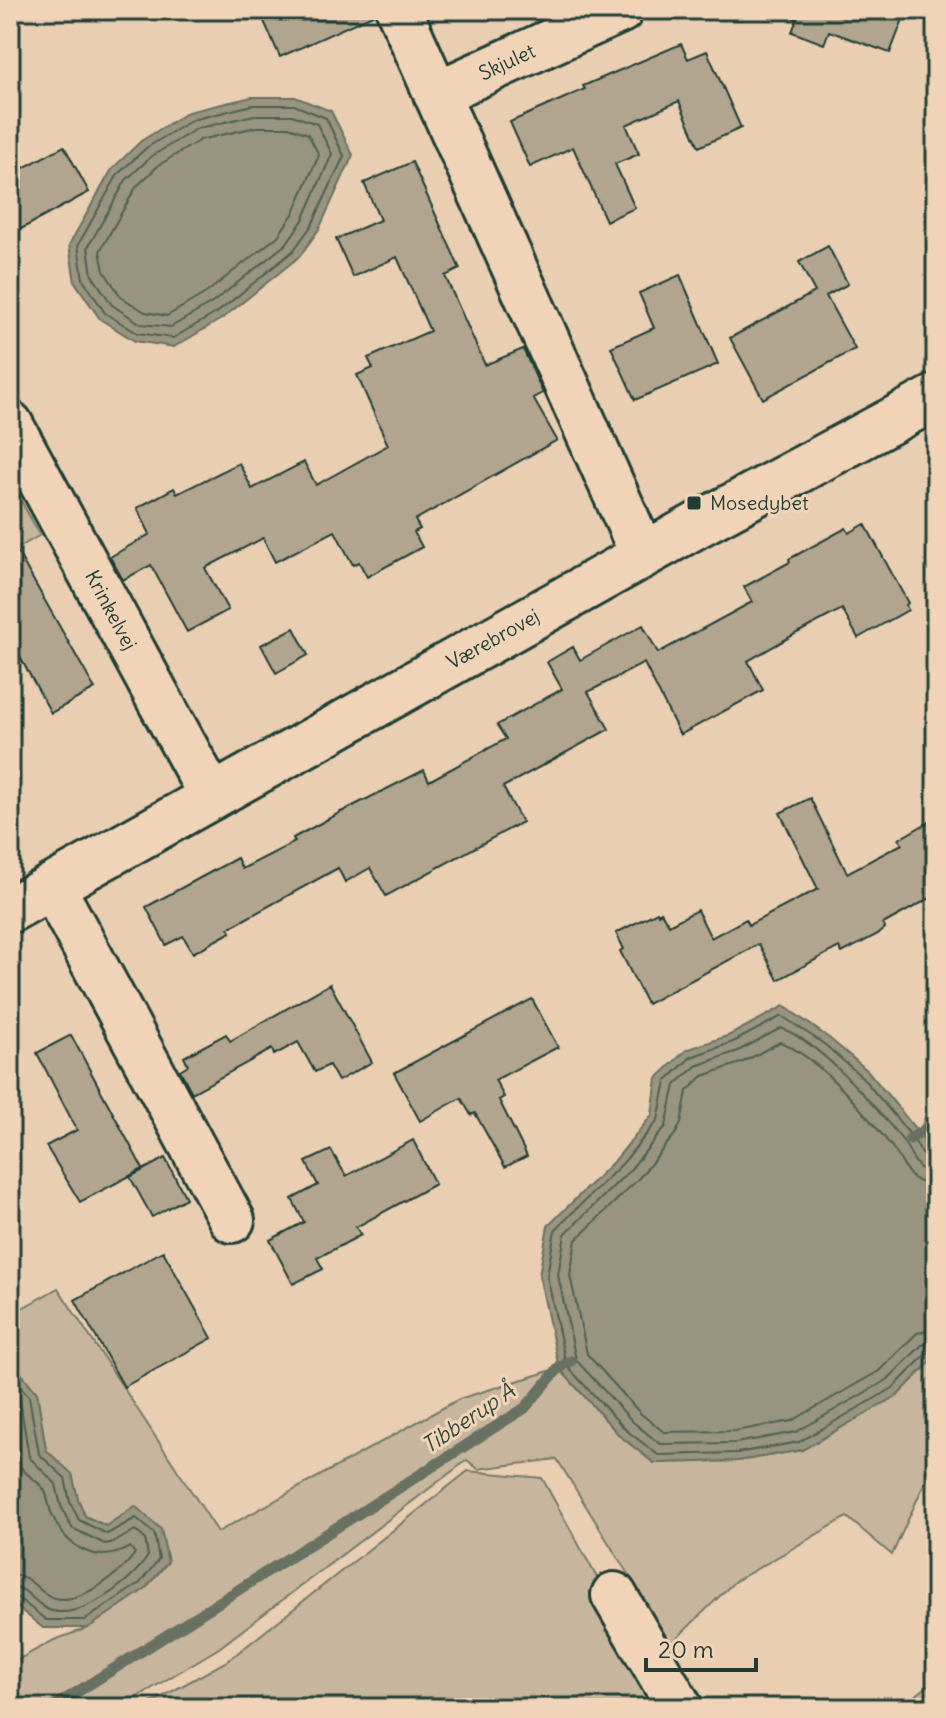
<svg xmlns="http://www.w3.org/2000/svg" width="946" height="1718" viewBox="0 0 946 1718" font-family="Delius,sans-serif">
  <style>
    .green { fill: #c7b69d; stroke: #737a68; stroke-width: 2 }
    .water { fill: #989480; stroke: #687162; stroke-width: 2 }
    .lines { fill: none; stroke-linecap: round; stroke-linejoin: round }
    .shore { stroke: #4f6052; stroke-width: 2 }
    .stream { stroke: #687162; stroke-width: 11 }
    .building { fill: #b1a58f; stroke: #1f3d34; stroke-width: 2 }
    .minor-casing { stroke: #1f3d34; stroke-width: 50 }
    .minor { stroke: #f1d4b7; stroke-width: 44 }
    .poi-dot { fill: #1f3d34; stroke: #f1d4b7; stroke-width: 3 }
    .labels { text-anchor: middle; stroke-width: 6; stroke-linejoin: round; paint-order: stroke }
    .street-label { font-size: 20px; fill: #1f3d34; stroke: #f1d4b7 }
    .poi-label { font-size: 20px; fill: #1f3d34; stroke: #f1d4b7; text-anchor: start }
    .water-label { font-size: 22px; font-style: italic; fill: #314a3f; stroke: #f1d4b7 }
  </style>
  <rect width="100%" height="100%" fill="#e9ceb2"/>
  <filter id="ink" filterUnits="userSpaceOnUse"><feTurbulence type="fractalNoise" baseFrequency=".0125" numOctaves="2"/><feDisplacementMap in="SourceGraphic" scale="16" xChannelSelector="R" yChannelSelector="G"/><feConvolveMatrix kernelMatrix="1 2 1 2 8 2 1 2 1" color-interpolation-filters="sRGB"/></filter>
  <g filter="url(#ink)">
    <path class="green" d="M 10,481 L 40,535 L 10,553 Z
      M 936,1089 L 936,1161 L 919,1133 Z
      M 58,1288 L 218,1532 L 459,1399 L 559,1368 L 620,1436 L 654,1463 L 738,1461 L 802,1450 L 898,1395 L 936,1356 L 936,1458 L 892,1555 L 847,1517 L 734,1582 L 671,1644 L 557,1459 L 478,1469 L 467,1460 L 219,1648 L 119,1708 L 10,1708 L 10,1664 L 54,1640 L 88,1628 L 106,1526 L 85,1516 L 78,1499 L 72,1474 L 46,1450 L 37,1393 L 10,1360 L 10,1315 Z
      M 468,1471 L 542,1478 L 669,1708 L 142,1708 L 229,1660 Z
      M 936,1680 L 936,1708 L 899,1708 Z"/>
    <path class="water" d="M 252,97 L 295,97 L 331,111 L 353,155 L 319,229 L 300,256 L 223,318 L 174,347 L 135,341 L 100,319 L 75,282 L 69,245 L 112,169 L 141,141 L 188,112 Z
      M 784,1006 L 829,1038 L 868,1071 L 919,1133 L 936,1161 L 936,1356 L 898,1395 L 802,1450 L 738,1461 L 654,1463 L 620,1436 L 559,1368 L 539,1275 L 548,1226 L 617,1158 L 652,1115 L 657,1078 L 686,1050 L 730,1035 Z
      M 10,1360 L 37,1393 L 46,1450 L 72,1474 L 78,1499 L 85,1516 L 106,1526 L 135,1506 L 161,1529 L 168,1562 L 145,1589 L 88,1628 L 43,1628 L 12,1603 L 10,1598 Z"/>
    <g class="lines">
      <path class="shore" d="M 253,105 L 294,105 L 326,118 L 344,156 L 312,225 L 293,251 L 218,312 L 173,338 L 137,333 L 105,313 L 83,279 L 78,245 L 118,174 L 146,148 L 192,120 Z
        M 254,115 L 292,115 L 317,124 L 332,154 L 303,220 L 286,244 L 212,303 L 171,327 L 141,324 L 112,305 L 92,275 L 88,247 L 126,180 L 152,156 L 196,129 Z
        M 256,127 L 289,127 L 308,134 L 319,155 L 293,214 L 278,236 L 206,293 L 167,316 L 145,312 L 121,297 L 104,271 L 100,251 L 136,187 L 159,165 L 200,140 Z
        M 936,1163 L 926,1160 L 912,1137 L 862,1077 L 824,1044 L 782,1016 L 733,1042 L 691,1057 L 666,1081 L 658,1120 L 623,1163 L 555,1230 L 547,1276 L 566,1365 L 626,1430 L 658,1455 L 737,1453 L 799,1442 L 893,1388 L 927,1353 L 936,1351
        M 936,1173 C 929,1173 924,1172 919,1167 C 912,1160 909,1149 903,1141 C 876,1107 821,1043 781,1028 L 738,1051 L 696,1066 L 675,1085 L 666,1126 L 630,1170 L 565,1234 L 558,1275 L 576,1360 L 633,1422 L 660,1444 L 736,1443 L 796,1432 L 887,1380 L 922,1345 L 936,1341
        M 936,1185 C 927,1185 920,1184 913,1178 C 904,1170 900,1157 892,1147 C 866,1114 819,1057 780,1042 L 743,1062 L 703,1076 L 687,1091 L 681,1123 L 676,1133 L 639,1178 L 576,1240 L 570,1275 L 587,1354 L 641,1414 L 664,1432 L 735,1431 L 792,1421 L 879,1371 L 917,1333 L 936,1329
        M 10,1373 L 29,1397 L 39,1454 L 65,1478 L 70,1502 L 79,1520 L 107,1534 L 136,1518 L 154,1533 L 159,1559 L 140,1583 L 85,1620 L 46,1620 L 18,1598 L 10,1596
        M 10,1389 L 20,1401 L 29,1457 L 56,1484 L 61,1506 L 72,1528 L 105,1544 L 115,1542 L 135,1530 L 145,1539 L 148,1556 C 133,1581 77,1624 47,1609 C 33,1602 27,1587 10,1586
        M 10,1417 C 13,1434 12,1458 24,1471 C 30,1477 38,1482 43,1488 C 48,1494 48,1505 51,1512 C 64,1546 96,1567 130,1547 L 135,1553 C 123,1573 79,1605 54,1598 C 37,1593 33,1575 10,1574"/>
      <path class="stream" d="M 910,1139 L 936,1122
        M 52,1708 L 525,1408 L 559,1368 L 571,1361"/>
    </g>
    <path class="building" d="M 259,10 L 374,10 L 375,14 L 280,57 Z
      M 782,10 L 878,10 L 903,19 L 890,53 L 829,31 L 824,44 L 792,32 L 797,19 L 781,13 Z
      M 681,44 L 688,59 L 707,51 L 741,128 L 699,147 L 679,101 L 626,125 L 639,154 L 615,164 L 635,208 L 606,221 L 573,147 L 530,167 L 510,122 L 585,89 L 583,86 Z
      M 64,146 L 89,192 L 10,235 L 10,175 Z
      M 412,162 L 460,269 L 445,276 L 485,365 L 523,349 L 543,393 L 533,398 L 557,440 L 415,520 L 420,529 L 414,532 L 422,547 L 367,577 L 359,562 L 353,565 L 335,531 L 275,562 L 263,538 L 205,568 L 228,610 L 187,632 L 151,565 L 123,580 L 110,557 L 150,534 L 137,508 L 174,488 L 177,494 L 239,463 L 252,489 L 304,462 L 316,485 L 388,445 L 357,375 L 373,368 L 368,358 L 430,331 L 397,257 L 353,277 L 336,239 L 380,220 L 364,183 Z
      M 828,246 L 848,284 L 826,296 L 855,349 L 763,399 L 730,338 L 815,292 L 799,262 Z
      M 680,275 L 718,364 L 635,400 L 611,347 L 654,328 L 639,293 Z
      M 865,524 L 908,603 L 906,605 L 908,610 L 858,638 L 842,609 L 797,633 L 748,661 L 763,690 L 680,735 L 644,663 L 588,692 L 609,729 L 503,787 L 522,822 L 386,896 L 370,868 L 345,882 L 338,868 L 229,928 L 231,932 L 193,953 L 183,936 L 166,945 L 146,907 L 237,858 L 242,869 L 295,842 L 293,838 L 341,812 L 424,770 L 429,781 L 506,739 L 497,725 L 562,689 L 547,662 L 573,647 L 580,660 L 643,625 L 658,653 L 752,602 L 744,587 L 790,562 L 789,559 L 846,528 L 849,533 Z
      M 10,539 L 95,689 L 51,713 L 20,657 L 10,662 Z
      M 294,628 L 308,655 L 276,673 L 261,645 Z
      M 810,798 L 847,873 L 902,844 L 899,839 L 936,818 L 936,895 L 883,924 L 885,928 L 878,934 L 842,953 L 839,947 L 778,980 L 759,944 L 647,1004 L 620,951 L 624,949 L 616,933 L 657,912 L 658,914 L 661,912 L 669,925 L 697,910 L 711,938 L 746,919 L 749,925 L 818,889 L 780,813 Z
      M 330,984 L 372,1062 L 338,1081 L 329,1065 L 315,1072 L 298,1042 L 274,1055 L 272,1049 L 192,1093 L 180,1070 L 188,1065 L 184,1057 L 226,1034 L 230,1041 Z
      M 532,999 L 558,1047 L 495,1080 L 504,1097 L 499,1100 L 527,1156 L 505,1167 L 475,1113 L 471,1115 L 461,1098 L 420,1121 L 394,1073 Z
      M 71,1035 L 143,1169 L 80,1202 L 46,1146 L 77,1130 L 37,1053 Z
      M 413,1140 L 435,1184 L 356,1227 L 361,1235 L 317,1258 L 323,1269 L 293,1284 L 270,1240 L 304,1222 L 292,1199 L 318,1185 L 306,1162 L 331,1150 L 346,1176 Z
      M 165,1158 L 186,1198 L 152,1217 L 130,1177 Z
      M 163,1251 L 212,1338 L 124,1387 L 75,1300 Z"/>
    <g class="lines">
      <defs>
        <path id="minor" d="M 399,10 L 643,555
          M 436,94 L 621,10
          M 10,424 L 212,797
          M 52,886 L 232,1220
          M 10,910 L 699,524 L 936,397
          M 614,1595 L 680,1708"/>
      </defs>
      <use href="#minor" class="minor-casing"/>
      <use href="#minor" class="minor"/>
    </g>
  </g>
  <rect class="poi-dot" x="686" y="495" width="16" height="16" rx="4"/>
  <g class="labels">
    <g class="street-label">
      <text transform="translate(507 62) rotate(-25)" y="7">Skjulet</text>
      <text transform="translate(111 610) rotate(62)" y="7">Krinkelvej</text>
      <text transform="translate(493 639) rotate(-29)" y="7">Værebrovej</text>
    </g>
    <g class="poi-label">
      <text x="710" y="510">Mosedybet</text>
    </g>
    <g class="water-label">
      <text transform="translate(468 1418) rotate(-34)" y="8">Tibberup Å</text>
    </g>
  </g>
  <rect width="946" height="1718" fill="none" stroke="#f1d4b7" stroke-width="40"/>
  <rect x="20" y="20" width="906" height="1678" fill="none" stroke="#1f3d34" stroke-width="3" filter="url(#ink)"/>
  <path d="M646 1658v12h110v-12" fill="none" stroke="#1f3d34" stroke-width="4"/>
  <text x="658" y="1658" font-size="24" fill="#1f3d34" stroke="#f1d4b7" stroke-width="6" paint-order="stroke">20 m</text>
</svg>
